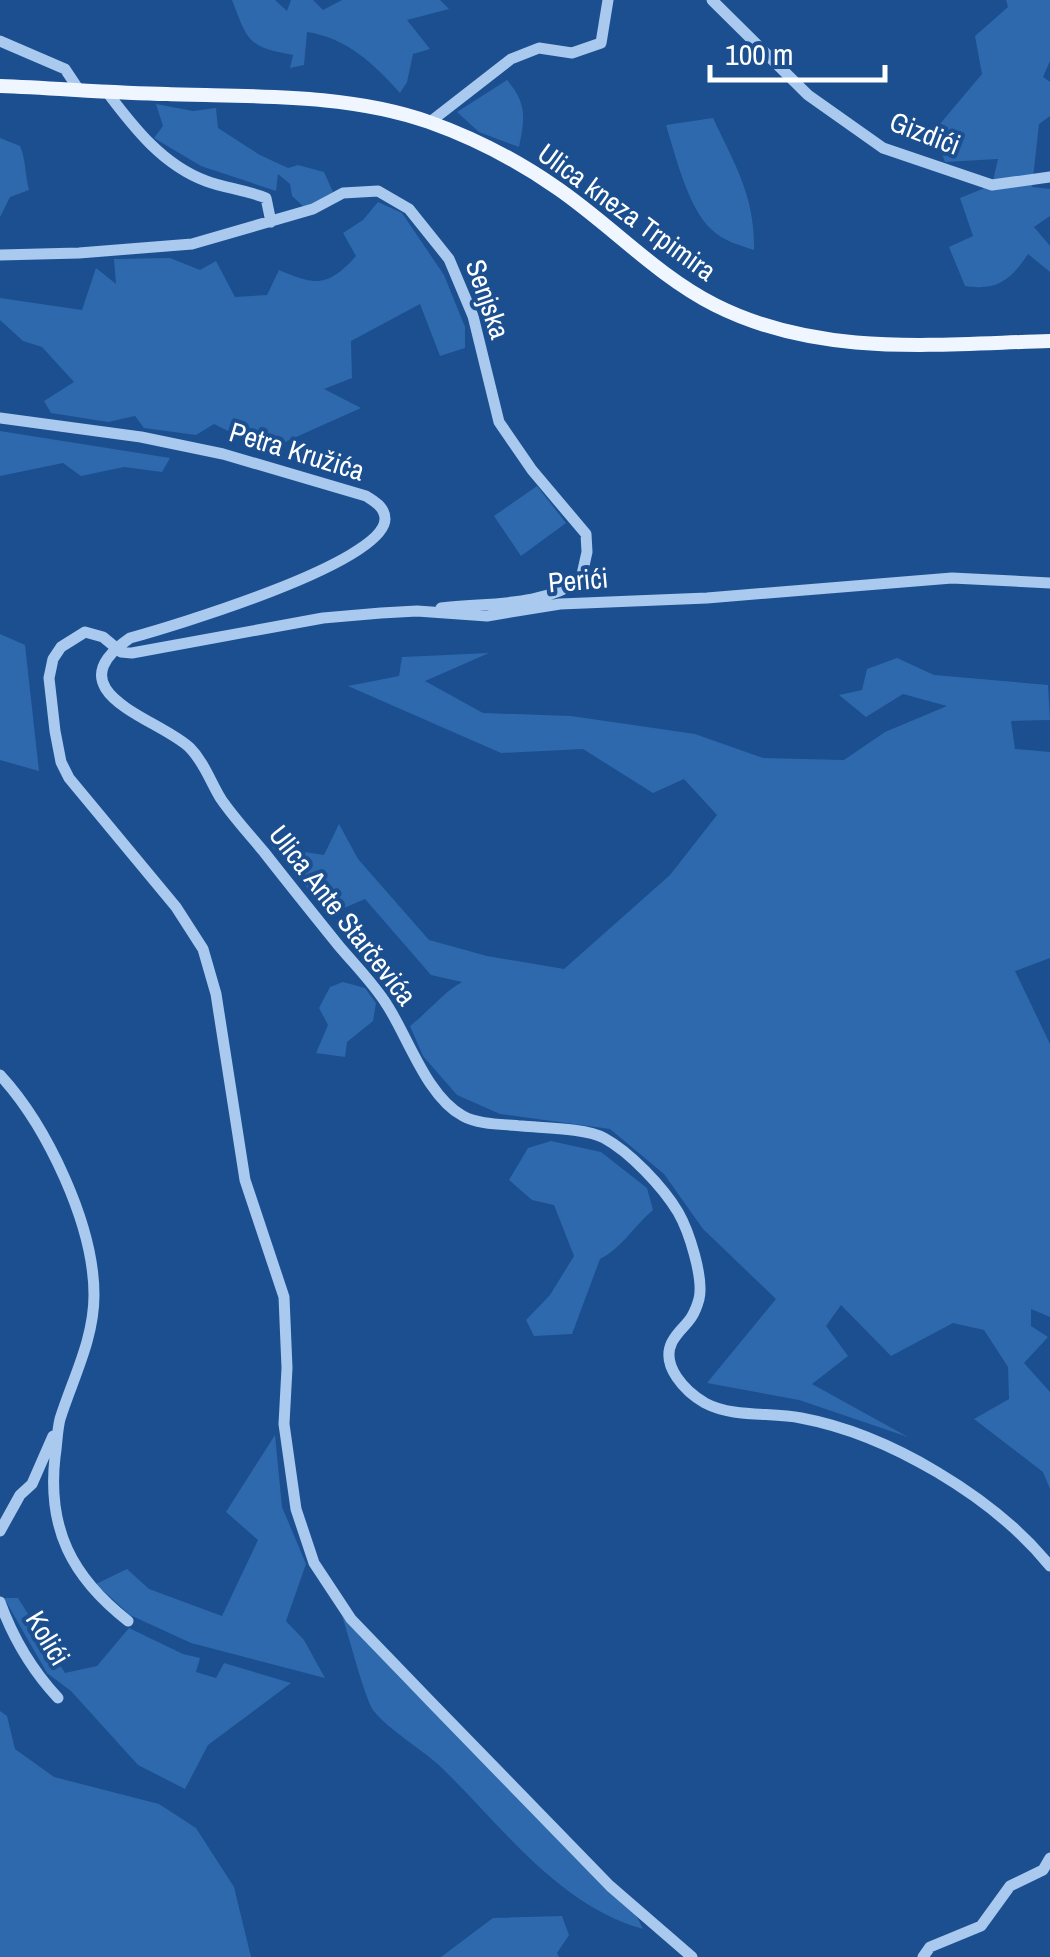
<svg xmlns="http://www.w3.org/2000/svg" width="1050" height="1957" viewBox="0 0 1050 1957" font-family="'Archivo Narrow',sans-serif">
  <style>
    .green { fill: #2e69ad }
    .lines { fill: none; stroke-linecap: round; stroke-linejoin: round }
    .minor { stroke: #a9c9ee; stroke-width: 11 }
    .major { stroke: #f0f6ff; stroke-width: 14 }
    .labels { text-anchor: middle; stroke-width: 8; stroke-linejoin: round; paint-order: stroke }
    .street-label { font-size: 28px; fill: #fff; stroke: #1b4f8f }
  </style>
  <rect width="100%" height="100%" fill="#1b4f8f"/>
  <path class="green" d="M 232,0 L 275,0 L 287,11 L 291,0 L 313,0 L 323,10 L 342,0 L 440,0 L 449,9 L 407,20 L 430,49 L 413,54 L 407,82 L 400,93 C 374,64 347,38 307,32 L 304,65 L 290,68 L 293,55 C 247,47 248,41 232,0 Z
    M 1006,0 L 1050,0 L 1050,61 L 1043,77 L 1050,82 L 1050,116 L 1039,124 L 1032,187 L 1050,189 L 1050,216 L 1034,227 L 1050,246 L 1050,272 L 1028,254 C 1011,280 997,291 965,286 L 949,247 L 973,236 L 960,198 L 992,185 L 998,159 L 945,162 L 934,131 L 982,74 L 975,36 L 1008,7 Z
    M 507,80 C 527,103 525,118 519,147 L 479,132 L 457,112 Z
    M 156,104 L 193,111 L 216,108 L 218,128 L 260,155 L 288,168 L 298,165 L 324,172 L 333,192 L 305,208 L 292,196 L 290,184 L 278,174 L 276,191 L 201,166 L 154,138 L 163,126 Z
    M 713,118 C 735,165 755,196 754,250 C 739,245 723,241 711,229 C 688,208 675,154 666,125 Z
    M 0,138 L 20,146 C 26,159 25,176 29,190 L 10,197 L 0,217 Z
    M 378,202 L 402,213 L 444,275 L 465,327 L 465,348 L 440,356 L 420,304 L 351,341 L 352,378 L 324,389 L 361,408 L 267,450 L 214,424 L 196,435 L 144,428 L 135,416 L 108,422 L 51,413 L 44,401 L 74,382 L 42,347 L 23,341 L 0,320 L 0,298 L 82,310 L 96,268 L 116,284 L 114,259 L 170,258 L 200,270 L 216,261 L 235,297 L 267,295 L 279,270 C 316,286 328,287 356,256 L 343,233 L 363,220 Z
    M 0,431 L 170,458 L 162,472 L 124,467 L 81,476 L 63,463 L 0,476 Z
    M 537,486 L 566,523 L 521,556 L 494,516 Z
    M 0,634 L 25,645 L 39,771 L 0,760 Z
    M 489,653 L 425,681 L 483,713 L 571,716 L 695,734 L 763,758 L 844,760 L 885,732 L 947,706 L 903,694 L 866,717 L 839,695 L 862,690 L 867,669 L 897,658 L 934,675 L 1048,685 L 1050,720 L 1011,721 L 1015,749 L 1050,752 L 1050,958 L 1015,971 L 1050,1044 L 1050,1317 L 1031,1309 L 1031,1326 L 1048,1337 L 1024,1363 L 1050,1392 L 1050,1489 L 1043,1472 L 974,1419 L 1009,1399 L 1008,1367 L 984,1330 L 953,1323 L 891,1356 L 841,1305 L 826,1326 L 848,1356 L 812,1384 L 908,1437 L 799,1400 L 707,1383 L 776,1299 L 703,1229 L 664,1174 L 610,1129 L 500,1114 L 457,1095 L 423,1056 L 410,1026 C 427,1013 446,990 462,982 L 431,975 L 365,899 L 330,914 L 272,847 L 324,855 L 339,824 L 358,859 L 429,940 L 487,956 L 564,969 L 670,875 L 717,815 L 684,779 L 653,793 L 583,749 L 501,753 L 348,686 L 399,676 L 402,657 Z
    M 343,982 L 365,988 L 376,1003 L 373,1021 L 347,1042 L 345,1057 L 316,1053 L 328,1025 L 319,1008 L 330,987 Z
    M 551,1141 L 601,1152 L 647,1188 L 653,1210 C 633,1227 623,1247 600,1259 L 572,1334 L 534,1336 L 526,1320 L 550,1295 L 574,1256 L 554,1205 L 532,1200 L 509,1180 L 528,1148 Z
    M 275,1435 L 282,1507 L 306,1564 L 286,1621 L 304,1640 L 325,1678 L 191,1643 L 130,1615 L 96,1584 L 127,1569 L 149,1589 L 222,1616 L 258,1540 L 226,1512 Z
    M 4,1598 L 18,1598 L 65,1673 L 97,1666 L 129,1628 L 183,1654 L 200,1658 L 196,1672 L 216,1678 L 224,1663 L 291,1683 L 208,1745 L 185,1789 L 138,1765 L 71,1691 L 47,1673 Z
    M 342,1616 L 404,1682 L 637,1917 L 643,1929 C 560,1906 503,1828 443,1769 C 425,1751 387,1729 373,1710 C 364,1696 349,1636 342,1616 Z
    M 0,1711 L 7,1716 L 15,1749 L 54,1777 L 159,1804 L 196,1828 L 234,1887 L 251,1957 L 0,1957 Z
    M 562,1916 L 569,1935 L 557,1953 L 559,1957 L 441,1957 L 493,1918 Z"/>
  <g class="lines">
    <path class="minor" d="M 712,0 L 808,95 L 883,148 L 992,185 L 1050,177
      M 0,41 L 65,69 L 79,90
      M 107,92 C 134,128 163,165 206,181 C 225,188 246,190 266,198 L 271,222
      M 430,122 L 511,59 L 539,48 L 572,53 L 601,43 L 608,0
      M 0,255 L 79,253 L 192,244 L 313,209 L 343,193 L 378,191 L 409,209 L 449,259 L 473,316 L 499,422 L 532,470 L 586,534 L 587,552 L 581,579 C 541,608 488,602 441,608
      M 0,418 L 141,437 L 223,454 L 366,496 C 375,502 385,507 385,519 C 385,563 170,627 130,638 C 50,693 161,719 190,748 C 204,762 211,783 221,799 C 234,818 250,835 264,852 C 289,884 314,915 339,946 C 355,965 374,984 387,1005 C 408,1037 427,1097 463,1116 C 479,1125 504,1124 522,1126 C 543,1128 586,1128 604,1138 C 630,1152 663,1187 678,1212 C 689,1231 704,1278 699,1299 C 692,1325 681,1325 672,1342 C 660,1366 686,1392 705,1403 C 733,1418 771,1412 801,1418 C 888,1434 994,1497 1050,1566
      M 0,1075 C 47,1126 94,1225 94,1295 C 94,1339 73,1378 60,1419 C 57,1431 57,1445 55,1457 C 47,1529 72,1577 128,1621
      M 0,1531 L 20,1495 L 32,1484 L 53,1436
      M 0,1602 C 13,1638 32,1670 58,1698
      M 692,1957 L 610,1886 L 432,1703 L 351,1619 L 314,1563 L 296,1509 L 284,1424 L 287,1368 L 284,1297 L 245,1180 L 216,994 L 203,949 L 176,907 L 69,778 L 61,762 L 55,731 L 49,678 L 53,659 L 61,647 L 85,632 L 103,637 L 121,652 L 132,653 L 323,618 L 381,613 L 417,611 L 487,616 L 560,604 L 707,598 L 952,578 L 1050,583
      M 923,1957 L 930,1947 L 981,1926 L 1010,1886 L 1043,1870 L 1050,1858"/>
    <path class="major" d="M 0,86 C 56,88 111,93 167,94 C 253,97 347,93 429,122 C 474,138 518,161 557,188 C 611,225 656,275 715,305 C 820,358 937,344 1050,341"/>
  </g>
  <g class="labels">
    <g class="street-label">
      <text transform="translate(925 133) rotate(21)" y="10">Gizdići</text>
      <text transform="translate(627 212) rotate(36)" y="10">Ulica kneza Trpimira</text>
      <text transform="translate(488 299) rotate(71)" y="10">Senjska</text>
      <text transform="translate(297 451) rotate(17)" y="10">Petra Kružića</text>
      <text transform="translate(578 580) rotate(-5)" y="10">Perići</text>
      <text transform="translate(343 915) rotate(52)" y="10">Ulica Ante Starčevića</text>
      <text transform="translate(48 1638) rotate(59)" y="10">Kolići</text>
    </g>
  </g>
  <path d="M710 65v15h175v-15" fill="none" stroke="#ffffff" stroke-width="5"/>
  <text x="725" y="65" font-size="30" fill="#ffffff" stroke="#1b4f8f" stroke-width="8" paint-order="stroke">100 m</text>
</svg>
